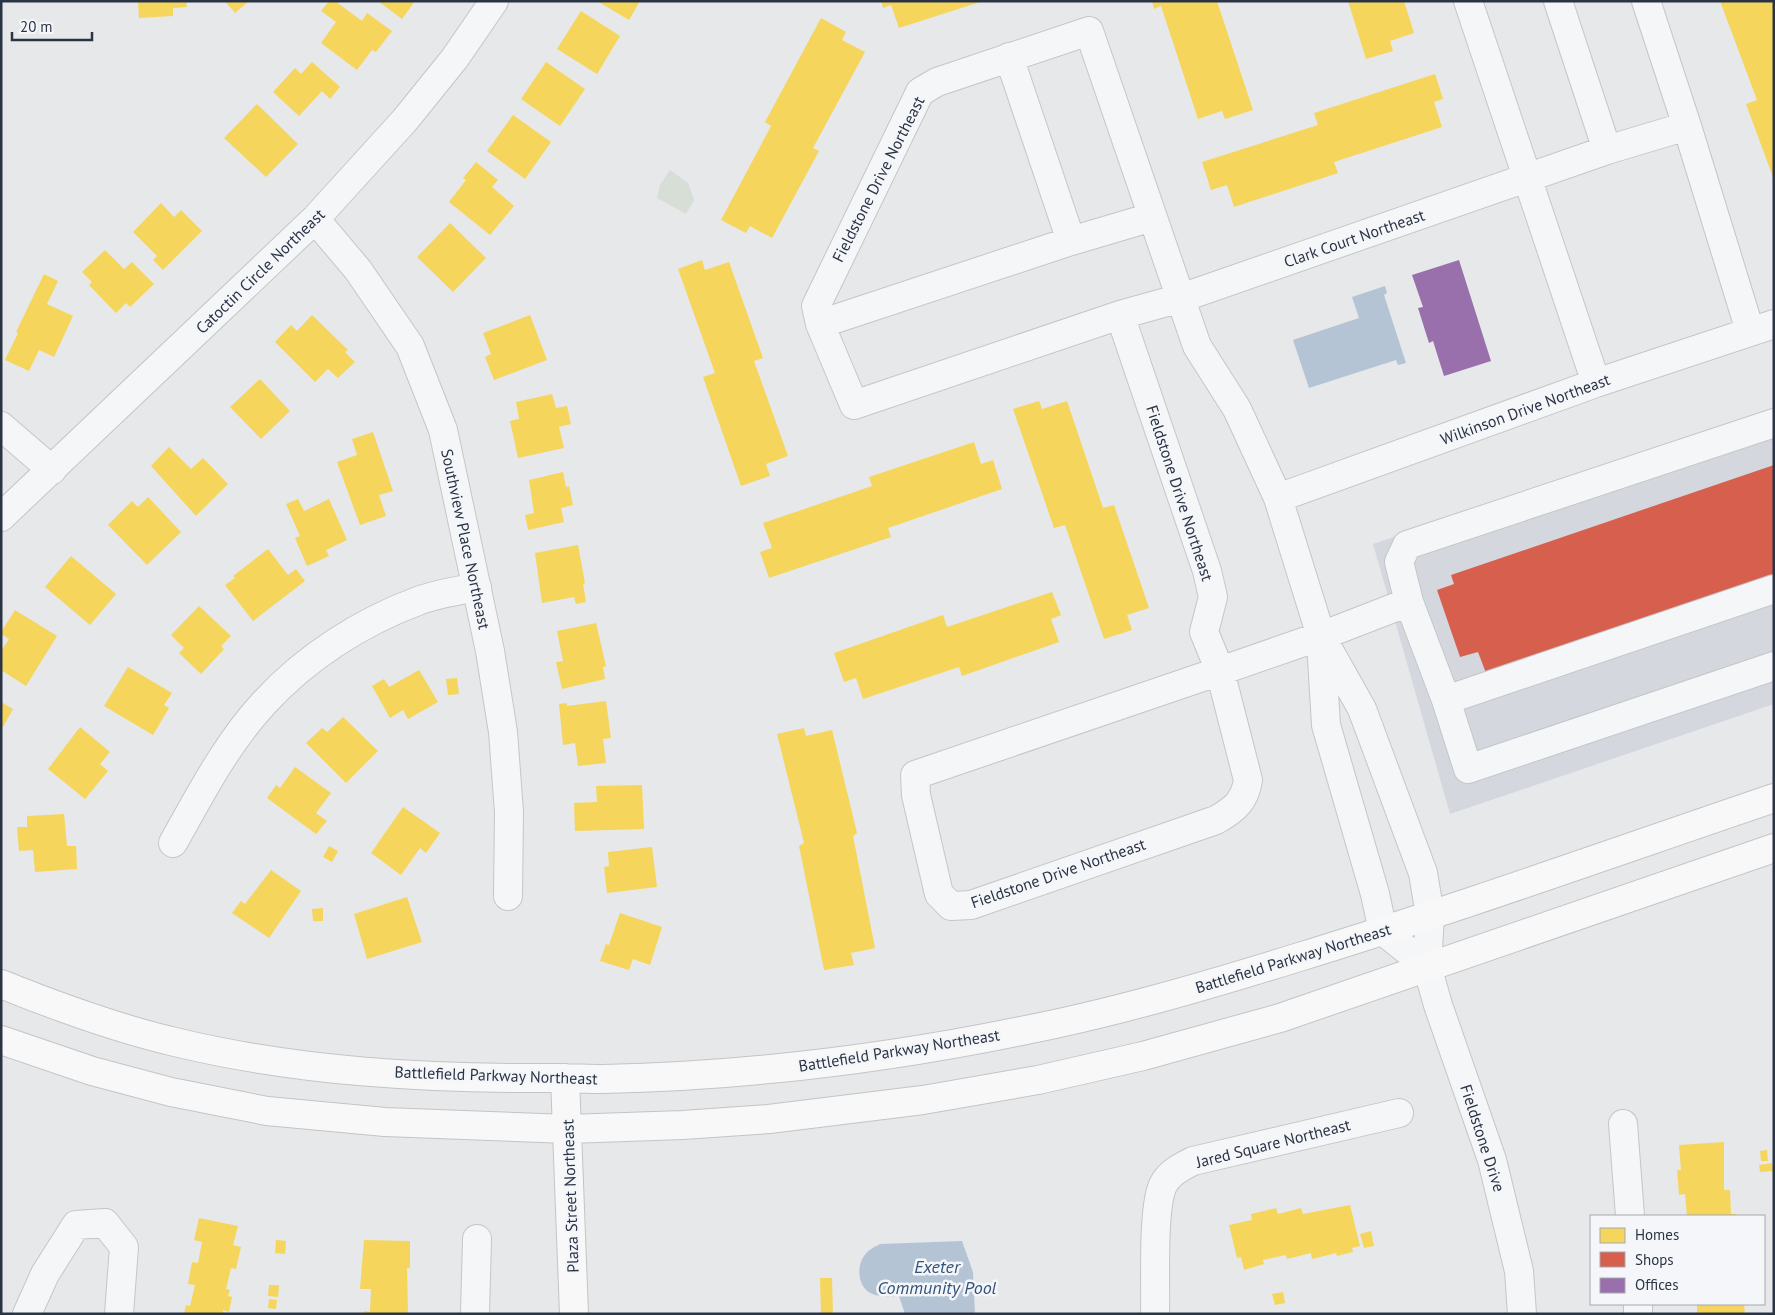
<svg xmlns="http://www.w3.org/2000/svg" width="1775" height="1315" viewBox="0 0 1775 1315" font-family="'PT Sans',sans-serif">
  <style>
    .built { fill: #d4d7dd }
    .green { fill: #d6ded6 }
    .water { fill: #b4c4d5 }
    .homes { fill: #f6d55c }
    .shops { fill: #d6604d }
    .offices { fill: #9970ab }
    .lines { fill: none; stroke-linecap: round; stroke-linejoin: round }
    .minor-casing { stroke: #c4c6c8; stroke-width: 30 }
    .major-casing { stroke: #c2c5c8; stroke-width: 30 }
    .minor { stroke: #f5f6f7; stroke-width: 28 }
    .major { stroke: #f8f8f8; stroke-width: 28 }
    .labels { text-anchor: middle; stroke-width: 5; stroke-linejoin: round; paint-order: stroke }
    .street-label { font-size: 16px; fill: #2b3445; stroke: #f4f6f9 }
    .water-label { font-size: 18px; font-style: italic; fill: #34527a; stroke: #f4f6f9 }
  </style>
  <rect width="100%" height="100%" fill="#e6e8ea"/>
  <path class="built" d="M 1774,408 L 1774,704 L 1450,814 L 1373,544 Z"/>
  <path class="green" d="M 670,170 L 688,183 L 694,200 L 686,214 L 657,198 L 660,185 Z"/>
  <path class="water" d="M 1385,286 L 1387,293 L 1384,295 L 1406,363 L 1398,365 L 1396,360 L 1309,388 L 1293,340 L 1359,318 L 1352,297 Z
    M 962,1241 L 973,1272 L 975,1314 L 905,1314 L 899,1296 C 891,1296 883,1297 875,1295 C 859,1291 855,1269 864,1256 C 868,1250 874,1247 880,1244 Z"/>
  <path class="homes" d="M 138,1 L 186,1 L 187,7 L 173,8 L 173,16 L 139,18 Z
    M 225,1 L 249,1 L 235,13 Z
    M 329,1 L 335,1 L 362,21 L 367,13 L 392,31 L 376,52 L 372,50 L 357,70 L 321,43 L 336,22 L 321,11 Z
    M 378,1 L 415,1 L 402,19 Z
    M 597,1 L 640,1 L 629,20 Z
    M 881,1 L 979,1 L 980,2 L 899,28 L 891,5 L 883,8 Z
    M 1152,1 L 1217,1 L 1253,110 L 1225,119 L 1222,111 L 1198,119 L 1161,6 L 1154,9 Z
    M 1348,1 L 1404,1 L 1414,33 L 1390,41 L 1393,51 L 1366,59 Z
    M 1720,1 L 1774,1 L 1774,180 L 1746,104 L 1757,100 Z
    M 581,11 L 620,36 L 597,74 L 557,49 Z
    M 821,18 L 846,32 L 842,40 L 865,52 L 813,148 L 819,151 L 772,238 L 750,226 L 746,233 L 721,220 L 771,126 L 765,122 Z
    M 312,62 L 340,87 L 330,99 L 322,91 L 299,116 L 273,92 L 295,68 L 301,74 Z
    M 546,62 L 585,89 L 560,126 L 521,99 Z
    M 1435,74 L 1443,99 L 1434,102 L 1442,127 L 1334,162 L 1338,173 L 1234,207 L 1227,185 L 1211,190 L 1202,162 L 1318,125 L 1314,113 Z
    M 257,104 L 298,144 L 266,177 L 224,138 Z
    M 513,115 L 551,142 L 525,179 L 487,151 Z
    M 476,162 L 498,180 L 492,187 L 514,206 L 490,235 L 449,202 L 466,180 L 463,178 Z
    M 161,203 L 174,217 L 181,210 L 202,231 L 163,270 L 153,260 L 157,256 L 133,232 Z
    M 450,223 L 486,258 L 453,292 L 417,257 Z
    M 105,250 L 124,269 L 132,262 L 154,284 L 130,307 L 126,303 L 116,313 L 89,285 L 92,282 L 82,272 Z
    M 702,260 L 705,270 L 729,262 L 763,358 L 754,361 L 788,456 L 766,464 L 770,476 L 741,486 L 703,377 L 715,373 L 678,269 Z
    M 44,274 L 58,281 L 47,304 L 73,316 L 54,357 L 39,350 L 29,371 L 5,360 L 18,333 L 16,332 Z
    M 312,315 L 348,350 L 345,352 L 355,362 L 338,378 L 328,369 L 315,382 L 275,342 L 291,325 L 297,331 Z
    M 530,315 L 547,360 L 494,380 L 485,357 L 491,354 L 483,333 Z
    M 260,379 L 290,411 L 261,439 L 230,407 Z
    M 552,394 L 556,408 L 567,406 L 571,424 L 559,427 L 564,448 L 518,458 L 510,421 L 519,419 L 516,402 Z
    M 1039,401 L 1042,409 L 1067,401 L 1103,508 L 1114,505 L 1149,608 L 1127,615 L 1132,630 L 1104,639 L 1065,525 L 1054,528 L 1013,409 Z
    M 373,432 L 393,491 L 379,495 L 386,516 L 360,525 L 337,462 L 357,455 L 352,439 Z
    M 974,442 L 981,464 L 993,460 L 1002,489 L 888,528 L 891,537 L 769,578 L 760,552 L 772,548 L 763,523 L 872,486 L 869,477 Z
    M 169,447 L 191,469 L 203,458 L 228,484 L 196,516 L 151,466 Z
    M 563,472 L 566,487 L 569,486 L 573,505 L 561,508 L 564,522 L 528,530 L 525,515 L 534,513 L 529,480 Z
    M 148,497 L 181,532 L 147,565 L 108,525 L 132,501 L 138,507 Z
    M 298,499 L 304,511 L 329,499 L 347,540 L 326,550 L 329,556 L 307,566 L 295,538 L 300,536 L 286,504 Z
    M 578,545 L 585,583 L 583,584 L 586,602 L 576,604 L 574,597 L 542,603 L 535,553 Z
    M 268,549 L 288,575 L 296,569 L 305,581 L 253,621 L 225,585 L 235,578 L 233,576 Z
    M 71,556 L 116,594 L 90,625 L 45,587 Z
    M 1052,592 L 1061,615 L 1051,619 L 1059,642 L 962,676 L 959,667 L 863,699 L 856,678 L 844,682 L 834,653 L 943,615 L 947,627 Z
    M 199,606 L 231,636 L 221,646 L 224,649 L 201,674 L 179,653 L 184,648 L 171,635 Z
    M 15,610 L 57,636 L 26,686 L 1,670 L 1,651 L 9,639 L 1,634 L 1,632 Z
    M 596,623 L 606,666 L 603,667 L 605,679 L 562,689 L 556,662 L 563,661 L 557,631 Z
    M 128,667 L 172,693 L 164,705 L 169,708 L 153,735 L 104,706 Z
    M 419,670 L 438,702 L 408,719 L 403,710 L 390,718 L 372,686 L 384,679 L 389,687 Z
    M 457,678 L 459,694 L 448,695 L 446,679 Z
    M 606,701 L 611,738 L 603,739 L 606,763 L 578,766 L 575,743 L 563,745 L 559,704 L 567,703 L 567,706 Z
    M 1,702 L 13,709 L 3,727 L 1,726 Z
    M 343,717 L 378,751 L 346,783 L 306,743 L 322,728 L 327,732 Z
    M 80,727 L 110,752 L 100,764 L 108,771 L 85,799 L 48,769 Z
    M 804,728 L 806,736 L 832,730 L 857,833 L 853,836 L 875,948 L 851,953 L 854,965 L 824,970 L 799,846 L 804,843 L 777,734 Z
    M 295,767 L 331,793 L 316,813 L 327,821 L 316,834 L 267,798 L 276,785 L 280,788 Z
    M 642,785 L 644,829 L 575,831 L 574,803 L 597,802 L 596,786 Z
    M 403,807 L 440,833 L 426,853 L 420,848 L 401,875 L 371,853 Z
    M 64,814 L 67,846 L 76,846 L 77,869 L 35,872 L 33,850 L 19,851 L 17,827 L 27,827 L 27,816 Z
    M 329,846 L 338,851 L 332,862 L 323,857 Z
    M 652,847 L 657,887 L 607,893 L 604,867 L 609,866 L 608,852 Z
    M 271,870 L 301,891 L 269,938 L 232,913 L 241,901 L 245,904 Z
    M 407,897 L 422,942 L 367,959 L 354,914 Z
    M 323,908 L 323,921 L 313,921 L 312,909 Z
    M 620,913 L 662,927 L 650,965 L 633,959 L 629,970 L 600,961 L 606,944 L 609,945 Z
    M 1724,1142 L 1724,1190 L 1730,1190 L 1731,1214 L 1737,1214 L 1737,1216 L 1687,1216 L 1685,1194 L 1679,1195 L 1677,1170 L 1681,1170 L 1679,1145 Z
    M 1767,1150 L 1768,1161 L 1761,1161 L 1760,1151 Z
    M 1772,1163 L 1773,1171 L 1760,1172 L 1759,1165 Z
    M 1350,1205 L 1360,1246 L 1352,1248 L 1353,1252 L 1337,1256 L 1336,1253 L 1312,1259 L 1311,1253 L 1287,1259 L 1286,1255 L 1263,1260 L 1264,1264 L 1244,1270 L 1241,1257 L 1237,1258 L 1229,1225 L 1252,1220 L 1251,1214 L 1276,1208 L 1278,1214 L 1301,1208 L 1303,1214 Z
    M 199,1218 L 238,1226 L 233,1245 L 241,1247 L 236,1269 L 231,1268 L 226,1289 L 230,1290 L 228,1296 L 232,1297 L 229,1312 L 223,1310 L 223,1314 L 184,1314 L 186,1305 L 190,1306 L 195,1285 L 188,1284 L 192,1262 L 198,1263 L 202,1242 L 194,1240 Z
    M 1371,1231 L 1374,1246 L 1364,1248 L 1360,1234 Z
    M 276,1240 L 286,1241 L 285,1254 L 275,1253 Z
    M 364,1240 L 410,1241 L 410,1268 L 407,1268 L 408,1314 L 364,1314 L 364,1311 L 370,1312 L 371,1289 L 360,1289 Z
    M 820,1278 L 832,1278 L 833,1314 L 821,1314 Z
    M 269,1285 L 279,1285 L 278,1297 L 268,1296 Z
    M 1283,1292 L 1285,1303 L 1275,1305 L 1272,1294 Z
    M 269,1299 L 277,1300 L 276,1309 L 268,1308 Z
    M 1697,1304 L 1744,1304 L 1745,1314 L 1697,1314 Z"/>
  <path class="shops" d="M 1774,465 L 1774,575 L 1486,673 L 1478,652 L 1460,657 L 1437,590 L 1454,584 L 1451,575 Z"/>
  <path class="offices" d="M 1459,260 L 1491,361 L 1444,376 L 1433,341 L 1429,343 L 1418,308 L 1423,307 L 1412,275 Z"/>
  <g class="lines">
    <defs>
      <path id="minor" d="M 1468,1 L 1596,383
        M 1558,1 L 1607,150
        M 1646,1 L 1687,126 L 1750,331
        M 315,219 L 358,270 L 410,346 L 443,430 L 490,651 L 503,732 L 509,812 L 508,896
        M 1071,241 L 1152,217
        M 1120,315 L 1207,571 L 1213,597 L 1204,632 L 1220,671 L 1321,636 L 1409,602
        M 820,324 L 1071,241 L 1009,57
        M 1774,423 L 1407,545 L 1399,562 L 1409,602 L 1446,700 L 1468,769 L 1774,666
        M 1,426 L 52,470
        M 1278,498 L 1596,383 L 1774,324
        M 1,517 L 315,219 L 405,120 L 455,58 L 494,1
        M 1321,642 L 1326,725 L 1375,894 L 1383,931 L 1427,966
        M 1220,671 L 1248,780 C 1245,801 1234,810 1216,820 L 971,905 L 951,906 L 939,894 L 916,795 L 915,775 Z
        M 1446,700 L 1774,589
        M 173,843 C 200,795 226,744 264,703 C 305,658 361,622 418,601 C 436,594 458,591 477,587
        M 1623,1124 L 1630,1216
        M 1638,1304 L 1638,1314
        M 27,1314 L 45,1274 L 76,1225 L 105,1223 L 124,1247 L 119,1314
        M 475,1314 L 477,1239
        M 1155,1314 C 1156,1284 1152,1209 1163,1185 C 1169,1173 1181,1167 1193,1161 L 1399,1113
        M 1522,1314 L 1519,1271 L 1492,1160 L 1438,1005 L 1427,966 L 1430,915 L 1423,873 L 1362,709 L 1321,636 L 1278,498 L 1237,409 L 1197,346 L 1089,31 L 937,82 L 920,92 L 816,306 L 820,324 L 854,405 L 1120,315 L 1181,298 L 1607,150 L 1687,126"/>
      <path id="major" d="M 1,984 C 58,1007 115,1028 175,1042 C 299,1072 430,1079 557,1078 C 572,1078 588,1079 603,1079 C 743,1076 884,1059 1021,1031 C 1114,1013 1205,986 1296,958 C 1456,909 1615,852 1774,798
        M 1,1040 L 92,1071 L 171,1092 L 267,1111 L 385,1122 L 568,1129 L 683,1125 L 769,1119 L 923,1100 L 1038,1080 L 1143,1056 L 1280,1018 L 1774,848
        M 565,1078 L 574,1314"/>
    </defs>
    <use href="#minor" class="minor-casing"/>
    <use href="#major" class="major-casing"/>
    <use href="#minor" class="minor"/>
    <use href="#major" class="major"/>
  </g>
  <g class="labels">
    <g class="street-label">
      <text transform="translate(878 179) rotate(-63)" y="6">Fieldstone Drive Northeast</text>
      <text transform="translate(1354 238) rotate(-19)" y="6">Clark Court Northeast</text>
      <text transform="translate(260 271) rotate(-44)" y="6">Catoctin Circle Northeast</text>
      <text transform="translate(1525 409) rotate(-20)" y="6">Wilkinson Drive Northeast</text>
      <text transform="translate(1180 493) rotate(72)" y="6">Fieldstone Drive Northeast</text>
      <text transform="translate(466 539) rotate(78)" y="6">Southview Place Northeast</text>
      <text transform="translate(1058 873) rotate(-19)" y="6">Fieldstone Drive Northeast</text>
      <text transform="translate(1293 958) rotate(-17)" y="6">Battlefield Parkway Northeast</text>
      <text transform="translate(899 1050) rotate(-9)" y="6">Battlefield Parkway Northeast</text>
      <text transform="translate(496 1075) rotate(2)" y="6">Battlefield Parkway Northeast</text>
      <text transform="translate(1483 1138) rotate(72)" y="6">Fieldstone Drive</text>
      <text transform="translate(1273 1143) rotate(-14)" y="6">Jared Square Northeast</text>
      <text transform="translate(570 1196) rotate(-92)" y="6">Plaza Street Northeast</text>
    </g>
    <g class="water-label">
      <text x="937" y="1273">Exeter<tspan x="937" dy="21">Community Pool</tspan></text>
    </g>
  </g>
  <rect width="1775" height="1315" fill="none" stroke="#2b3445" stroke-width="5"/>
  <rect x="1590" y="1215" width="175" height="90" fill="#f4f6f9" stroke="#a4a8b1"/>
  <rect x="1600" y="1228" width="25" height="15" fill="#f6d55c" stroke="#a4a8b1"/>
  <text x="1635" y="1240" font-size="15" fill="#2b3445">Homes</text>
  <rect x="1600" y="1252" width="25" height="15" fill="#d6604d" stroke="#a4a8b1"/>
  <text x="1635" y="1265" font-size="15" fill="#2b3445">Shops</text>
  <rect x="1600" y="1278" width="25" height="15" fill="#9970ab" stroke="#a4a8b1"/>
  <text x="1635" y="1290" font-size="15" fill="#2b3445">Offices</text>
  <path d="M12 32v8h80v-8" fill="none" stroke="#2b3445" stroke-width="2.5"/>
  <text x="20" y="32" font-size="15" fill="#2b3445" stroke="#f4f6f9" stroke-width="4" paint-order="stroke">20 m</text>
</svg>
